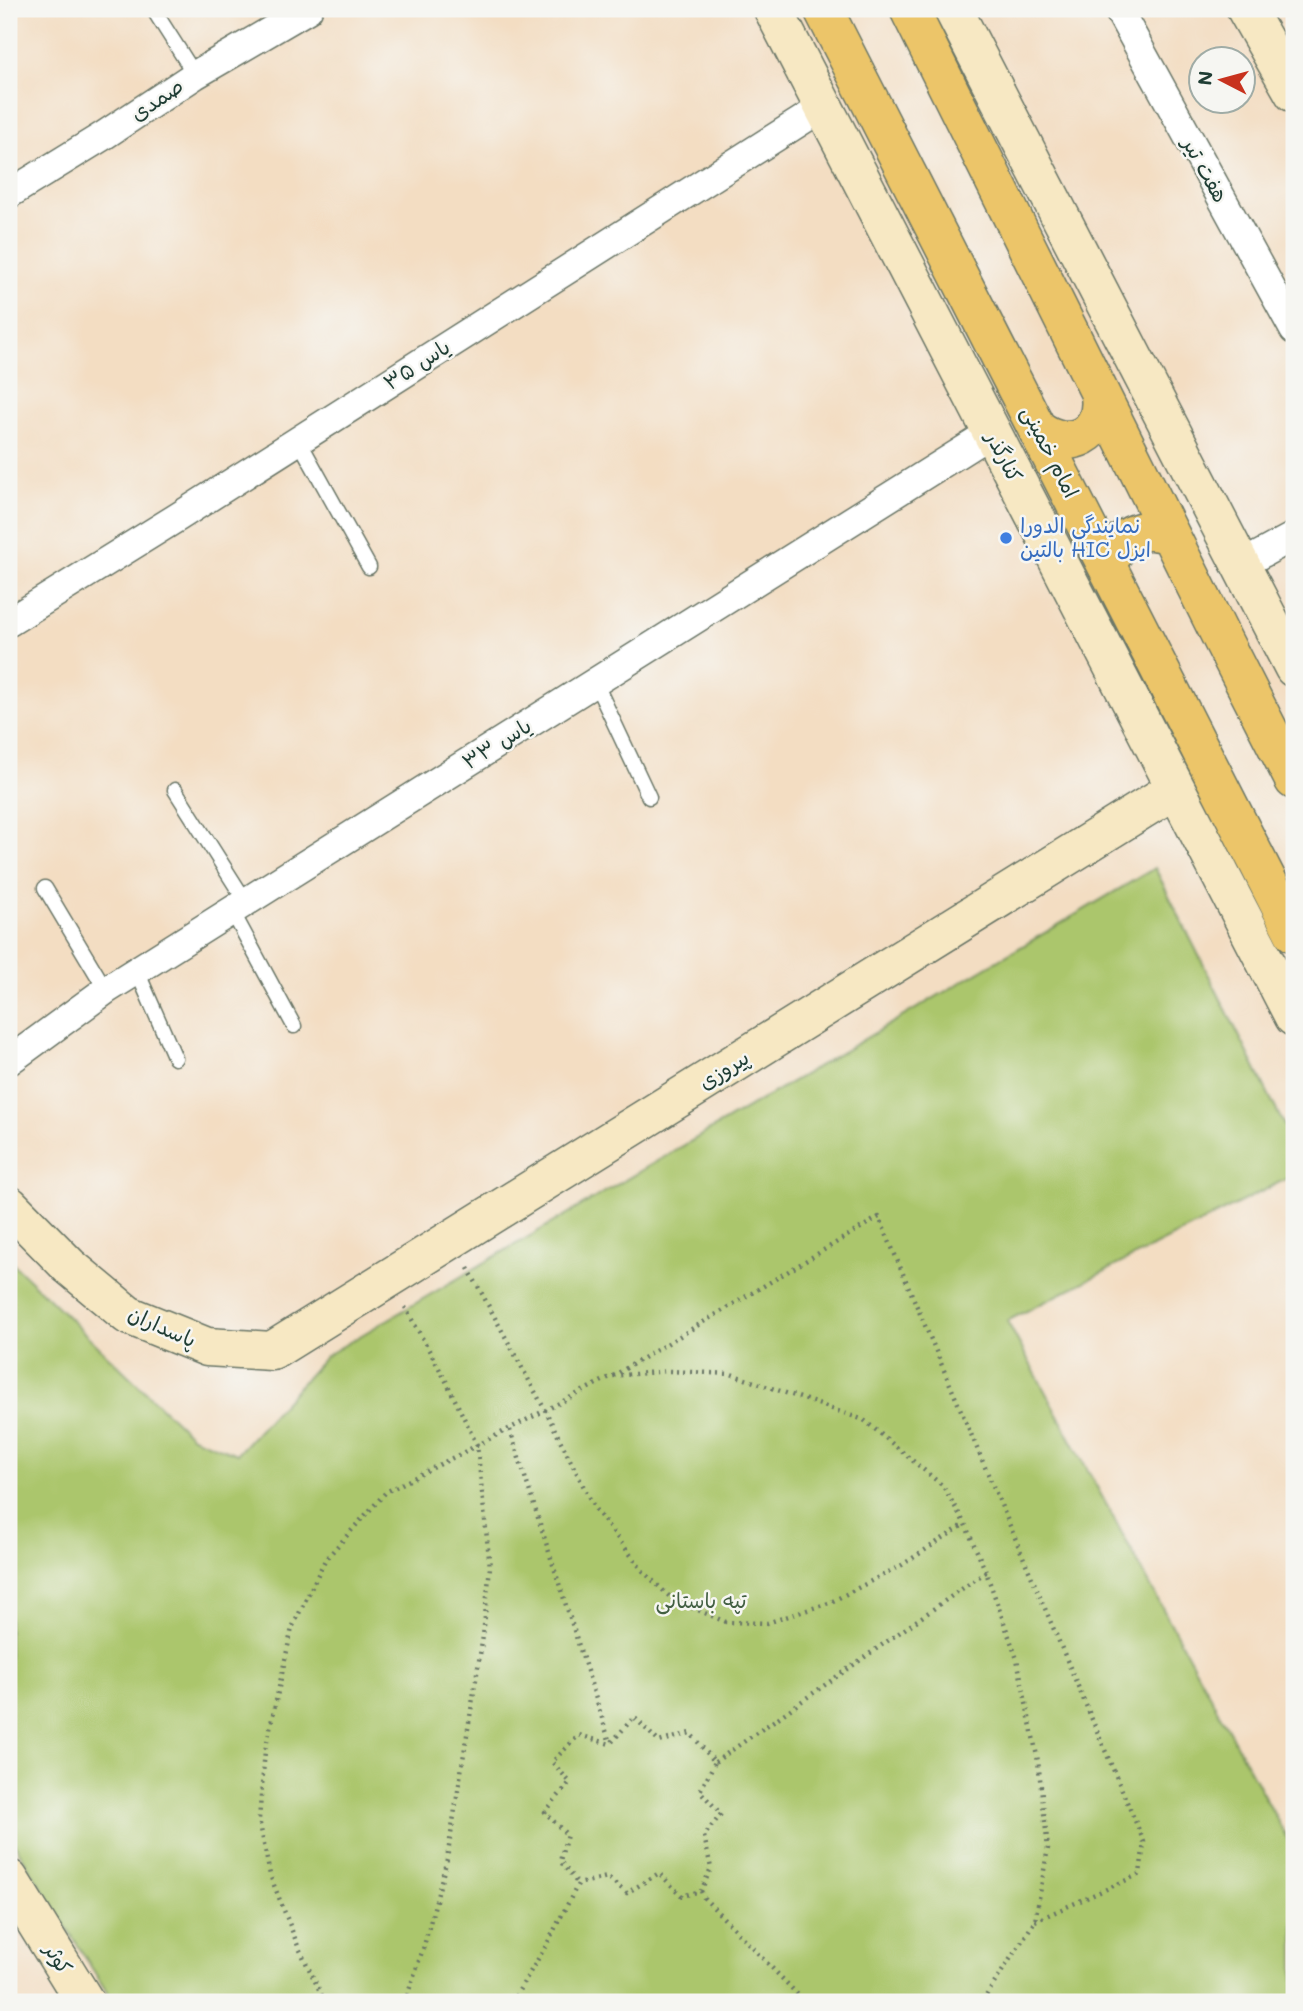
<svg xmlns="http://www.w3.org/2000/svg" width="1303" height="2011" viewBox="0 0 1303 2011" font-family="Mali,'Playpen Sans Arabic',sans-serif">
  <style>
    .green { fill: #abc66c; stroke: #658250; stroke-width: 2 }
    .lines { fill: none; stroke-linecap: round; stroke-linejoin: round }
    .lane-casing { stroke: #697566; stroke-width: 17 }
    .street-casing { stroke: #697566; stroke-width: 31 }
    .secondary-casing { stroke: #697566; stroke-width: 41 }
    .highway-casing { stroke: #697566; stroke-width: 41 }
    .path { stroke: #697566; stroke-width: 4.5; stroke-dasharray: 2 5; stroke-linecap: butt }
    .lane { stroke: #fff; stroke-width: 14 }
    .street { stroke: #fff; stroke-width: 28 }
    .secondary { stroke: #f7e8c3; stroke-width: 38 }
    .highway { stroke: #ecc569; stroke-width: 38 }
    .shop-dot { fill: #3f7fe0; stroke: #f6f6f2; stroke-width: 2.5 }
    .labels { text-anchor: middle; stroke-width: 5; stroke-linejoin: round; paint-order: stroke }
    .street-label { font-size: 21px; fill: #1f3d34; stroke: #f6f6f2 }
    .shop-label { font-size: 21px; fill: #366cbe; stroke: #f6f6f2; text-anchor: start }
    .park-label { font-size: 21px; fill: #425f42; stroke: #f6f6f2 }
  </style>
  <rect width="100%" height="100%" fill="#f6f6f2"/>
  <filter id="ink" filterUnits="userSpaceOnUse"><feTurbulence type="fractalNoise" baseFrequency=".0143" numOctaves="2"/><feDisplacementMap in="SourceGraphic" scale="14" xChannelSelector="R" yChannelSelector="G"/><feConvolveMatrix kernelMatrix="1 2 1 2 8 2 1 2 1" color-interpolation-filters="sRGB"/></filter>
  <filter id="wash" filterUnits="userSpaceOnUse"><feTurbulence type="fractalNoise" baseFrequency=".00686" numOctaves="4" result="noise"/><feDisplacementMap in="SourceGraphic" scale="28" xChannelSelector="R" yChannelSelector="G"/><feGaussianBlur stdDeviation="1.57" result="paint"/><feColorMatrix in="noise" values="0 0 0 0 0 0 0 0 0 0 0 0 0 0 0 0 0 1.4 0 .05"/><feComposite in="paint" operator="in"/></filter>
  <g filter="url(#wash)">
    <rect width="100%" height="100%" fill="#f3ddc2"/>
    <path class="green" d="M 1155,868 L 1294,1145 L 1294,1175 L 1007,1321 L 1294,1851 L 1294,2002 L 113,2002 L 9,1835 L 9,1260 L 192,1437 L 237,1454 L 326,1356 Z"/>
  </g>
  <g filter="url(#ink)">
    <g class="lines">
      <defs>
        <path id="lane" d="M 153,9 L 195,75
          M 299,441 L 369,567
          M 595,682 L 649,797
          M 175,790 L 246,902
          M 45,888 L 106,990
          M 232,911 L 294,1026
          M 137,971 L 175,1058"/>
        <path id="street" d="M 1118,9 L 1294,330
          M 9,194 L 103,136 L 195,75 L 308,9
          M 1241,565 L 1294,536
          M 9,622 L 178,517 L 823,107
          M 9,1061 L 106,990 L 991,433"/>
        <path id="secondary" d="M 773,9 L 1294,1017
          M 953,9 L 1294,668
          M 1246,9 L 1294,93
          M 9,1205 L 69,1266 L 128,1315 L 207,1347 L 272,1351 L 1175,789
          M 9,1879 L 85,2002"/>
        <path id="highway" d="M 823,9 L 1294,933
          M 909,9 L 1223,641 L 1294,780
          M 1038,429 C 1069,453 1105,435 1100,395
          M 1108,565 C 1118,536 1141,524 1170,535"/>
      </defs>
      <use href="#lane" class="lane-casing"/>
      <use href="#street" class="street-casing"/>
      <use href="#secondary" class="secondary-casing"/>
      <use href="#highway" class="highway-casing"/>
      <path class="path" d="M 468,1268 L 545,1410 L 595,1509 L 643,1571 L 672,1599 L 726,1622 L 767,1623 L 829,1603 L 902,1565 L 965,1524
        M 613,1376 L 879,1217 L 1144,1842 L 1140,1874 L 1035,1921
        M 510,1430 L 610,1743
        M 715,1762 L 986,1572
        M 701,1891 L 704,1898 L 805,2002
        M 325,2002 L 298,1946 L 270,1875 L 259,1819 L 265,1751 L 292,1628 L 325,1560 L 386,1492 L 612,1376 L 669,1371 L 731,1374 L 864,1420 L 943,1486 L 965,1524 L 986,1572 L 1017,1659 L 1038,1761 L 1048,1848 L 1035,1921 L 982,2002
        M 405,2002 L 424,1946 L 447,1859 L 483,1636 L 490,1567 L 477,1445 L 445,1379 L 405,1307
        M 512,2002 L 547,1944 L 578,1884 L 607,1877 L 627,1893 L 659,1873 L 682,1896 L 701,1891 L 711,1868 L 704,1836 L 721,1814 L 700,1791 L 715,1762 L 690,1733 L 659,1742 L 634,1717 L 610,1744 L 579,1735 L 552,1762 L 570,1782 L 545,1812 L 567,1835 L 560,1861 L 578,1884"/>
      <use href="#lane" class="lane"/>
      <use href="#street" class="street"/>
      <use href="#secondary" class="secondary"/>
      <use href="#highway" class="highway"/>
    </g>
  </g>
  <circle class="shop-dot" cx="1006" cy="538" r="7"/>
  <g class="labels">
    <g class="street-label">
      <text transform="translate(157 100) rotate(-34)" y="7">صمدی</text>
      <text transform="translate(1205 170) rotate(61)" y="7">هفت تیر</text>
      <text transform="translate(417 365) rotate(-33)" y="7">یاس ۳۵</text>
      <text transform="translate(1050 452) rotate(63)" y="7">امام خمینی</text>
      <text transform="translate(1004 457) rotate(63)" y="7">کنارگذر</text>
      <text transform="translate(497 744) rotate(-32)" y="7">یاس ۳۳</text>
      <text transform="translate(724 1070) rotate(-32)" y="7">پیروزی</text>
      <text transform="translate(162 1327) rotate(24)" y="7">پاسداران</text>
      <text transform="translate(58 1959) rotate(58)" y="7">کوثر</text>
    </g>
    <g class="shop-label">
      <text x="1020" y="533">نمایندگی الدورا<tspan x="1020" dy="24">بالتین HIC ایزل</tspan></text>
    </g>
    <g class="park-label">
      <text x="701" y="1608">تپه باستانی</text>
    </g>
  </g>
  <rect width="1303" height="2011" fill="none" stroke="#f6f6f2" stroke-width="35"/>
  <g transform="translate(1222 80) rotate(276)"><circle r="33" fill="#f6f6f2" stroke="#a0aca6" stroke-width="2"/>
  <path d="M0-5L12 26L0 18L-12 26Z" fill="#c8321e"/>
  <text y="-10" font-size="19" font-weight="bold" text-anchor="middle" fill="#1f3d34">N</text>
  </g>
</svg>
